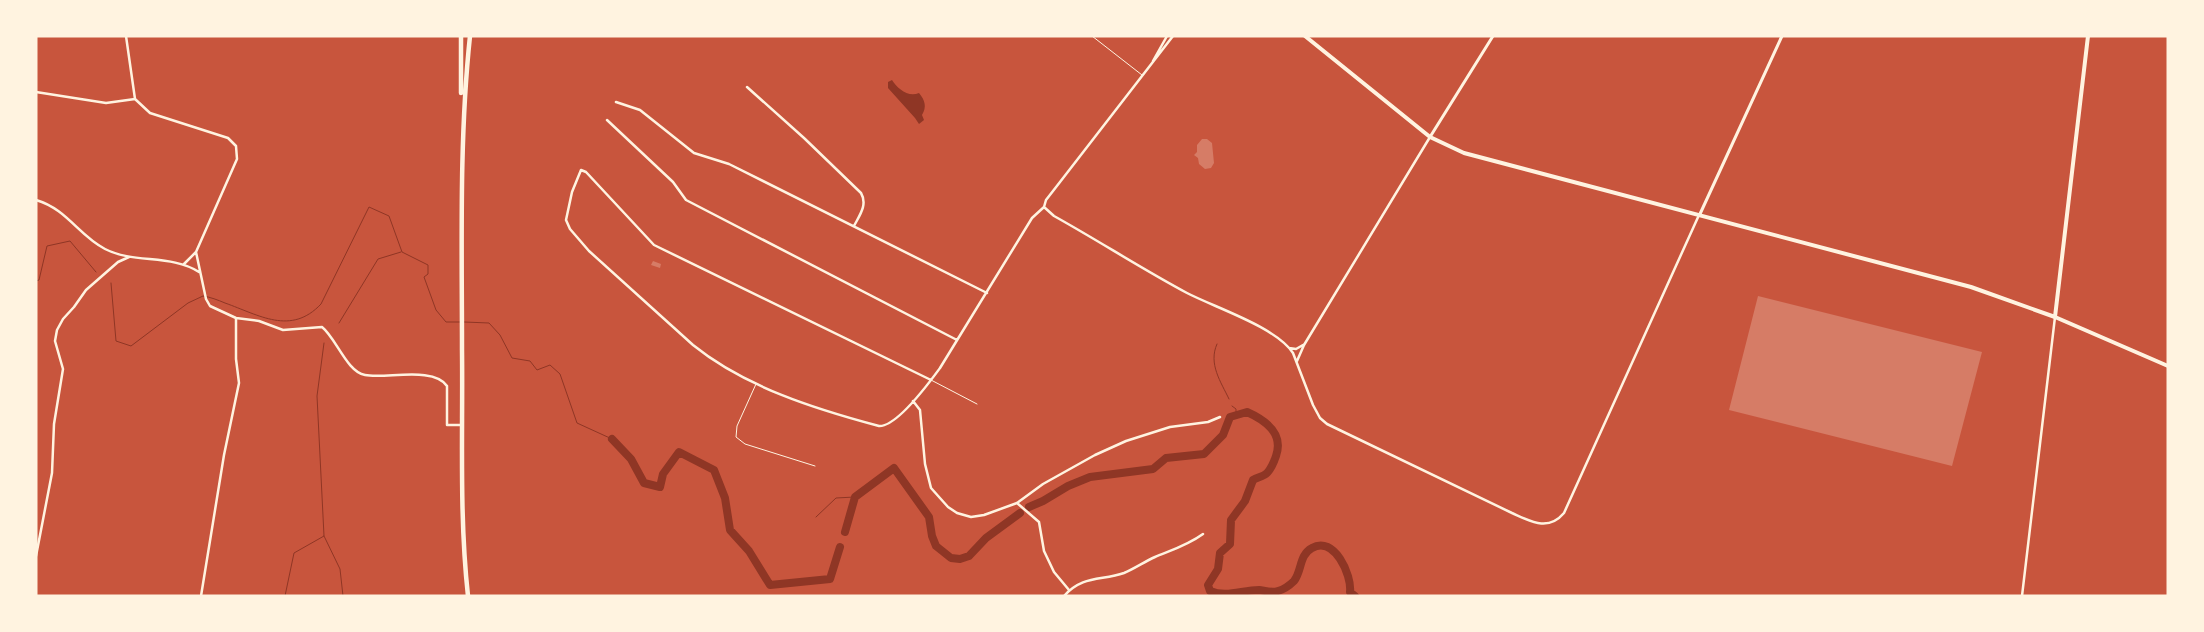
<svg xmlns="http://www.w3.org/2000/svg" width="2204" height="632" viewBox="0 0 2204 632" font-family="'Roboto Condensed',sans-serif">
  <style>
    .water { fill: #8f3625 }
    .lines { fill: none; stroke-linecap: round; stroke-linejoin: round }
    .stream { stroke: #8f3625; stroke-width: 1 }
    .river { stroke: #8f3625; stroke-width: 8 }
    .building { fill: #d67c66 }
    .service { stroke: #fff3e0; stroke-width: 1 }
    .minor { stroke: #fff3e0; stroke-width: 2.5 }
    .tertiary { stroke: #fff3e0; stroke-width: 3 }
    .secondary { stroke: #fff3e0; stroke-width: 4 }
    .trunk { stroke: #fff3e0; stroke-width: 4.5 }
  </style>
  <rect width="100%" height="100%" fill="#c8553d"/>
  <path class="water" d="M 892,80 C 897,88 908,98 919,93 C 925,100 927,107 922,115 L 924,120 L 919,124 L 915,118 L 888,88 L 888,82 Z"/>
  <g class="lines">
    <path class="stream" d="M 36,281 L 39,280 L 47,246 L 70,241 L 96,272
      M 111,283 L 116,341 L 131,346 L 188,303 L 203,296 C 210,297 218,300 225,303 C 259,315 291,336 321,304 L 369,207 L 389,216 L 402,252 L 428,265 L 428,274 L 424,277 L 436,310 L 446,322 L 460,322
      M 464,322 L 489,323 L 500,335 L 512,358 L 530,361 L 537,370 L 550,365 L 560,374 L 577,423 L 612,439
      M 339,323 L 378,259 L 401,252
      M 1217,344 C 1208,364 1221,382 1229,399
      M 1232,406 L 1236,409 L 1236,413
      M 816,517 L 836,498 L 855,497
      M 324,536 L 340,569 L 343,596
      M 285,596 L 294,553 L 324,536 L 317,396 L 324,343"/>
    <path class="river" d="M 612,439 L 631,459 L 644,483 L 660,487 L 663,474 L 679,452 L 714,470 L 725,498 L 730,530 L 749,551 L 770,585 L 830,579 L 840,547
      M 1029,507 L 1043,501 L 1068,486 L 1090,477 L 1153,469 L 1166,458 L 1204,454 L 1223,435 L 1230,417 L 1247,412 C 1265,420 1284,433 1276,456 C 1274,462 1272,468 1267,473 C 1263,477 1258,477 1253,480 L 1245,501 L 1231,520 L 1230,544 L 1220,553 L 1218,569 L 1208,585 L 1210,591 C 1226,598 1242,590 1259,590 C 1266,591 1272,593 1278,591 C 1285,589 1289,586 1294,581 C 1302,571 1299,555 1312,548 C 1334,535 1352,575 1350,592 L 1355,596
      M 845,532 L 855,497 L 894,468 L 929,517 L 932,536 L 936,546 L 951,558 L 960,559 L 969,556 L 986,538 L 1020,513"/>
  </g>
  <path class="building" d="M 1202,139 L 1207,139 L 1212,143 L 1214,163 L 1211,168 L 1205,169 L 1199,164 L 1198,158 L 1194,155 L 1197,152 L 1197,145 Z
    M 653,261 L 661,264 L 660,268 L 651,265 Z
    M 1758,296 L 1982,352 L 1952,466 L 1729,410 Z"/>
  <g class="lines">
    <path class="service" d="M 1092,36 L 1142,75
      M 931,380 L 977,404
      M 756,384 L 737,426 L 736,437 L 745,444 L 815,466"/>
    <path class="minor" d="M 126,36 L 135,99
      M 1153,61 L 1167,36
      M 747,87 L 804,138 L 861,193 C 868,205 859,216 854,226
      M 36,92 L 106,103 L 135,99
      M 135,99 L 150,113 L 228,138 L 236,146 L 237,159 L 196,252 L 184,264
      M 616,102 L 640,110 L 694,153 L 729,164 L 987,293
      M 607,120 L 673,182 L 686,200 L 957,340
      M 36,200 C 67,209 79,236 105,249 C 134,264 171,254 199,272
      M 1044,207 L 1054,216 C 1099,241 1142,269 1187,293 C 1216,308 1276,327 1293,353 L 1313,405 L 1320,418 L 1327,424 L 1512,513 C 1530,521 1548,532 1564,513 L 1699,215
      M 1044,207 L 1046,200 L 1060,182 L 1173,36
      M 196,252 L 206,299 L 210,306 L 236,318 L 259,321 L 283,330 L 322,327 C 336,338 347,372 365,375 C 386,379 434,366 447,386 L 447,425 L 462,425
      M 1289,348 L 1296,349 L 1303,345
      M 1297,361 L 1304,345 L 1430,137
      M 931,380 L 654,245 L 586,172 L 581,170 L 572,192 L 566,220 L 570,229 L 589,251 L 693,345 C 745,387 815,409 879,426 C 897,427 929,383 940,368 L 1032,218 L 1044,207
      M 913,401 L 920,410 L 925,464 L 931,488 L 948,507 L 957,513 L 971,517 L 984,515 L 1017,503 L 1043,484 L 1095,455 L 1126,441 L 1170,427 L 1208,422 L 1220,417
      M 1017,503 L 1039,522 L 1044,551 L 1054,572 L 1069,590
      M 36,556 L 52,473 L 54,424 L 63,369 L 55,341 L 57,330 L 63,319 L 74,307 L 86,290 L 118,262 L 129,257
      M 201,596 L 224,455 L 239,383 L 236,359 L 236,318
      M 1064,596 C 1083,575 1101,581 1124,573 C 1134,569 1144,562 1155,557 C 1172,550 1188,545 1203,534
      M 2022,596 L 2055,317"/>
    <path class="tertiary" d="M 1430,137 L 1493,36
      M 1700,214 L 1782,36"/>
    <path class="secondary" d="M 1305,36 L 1430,137 L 1464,153 L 1971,287 L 2055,317 L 2168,366
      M 2055,317 L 2088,36"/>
    <path class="trunk" d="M 461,36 L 461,93
      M 468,596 C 459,514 463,432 462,350 C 462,245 459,140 470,36"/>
  </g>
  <rect width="2204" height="632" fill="none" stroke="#fff3e0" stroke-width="75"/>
</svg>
